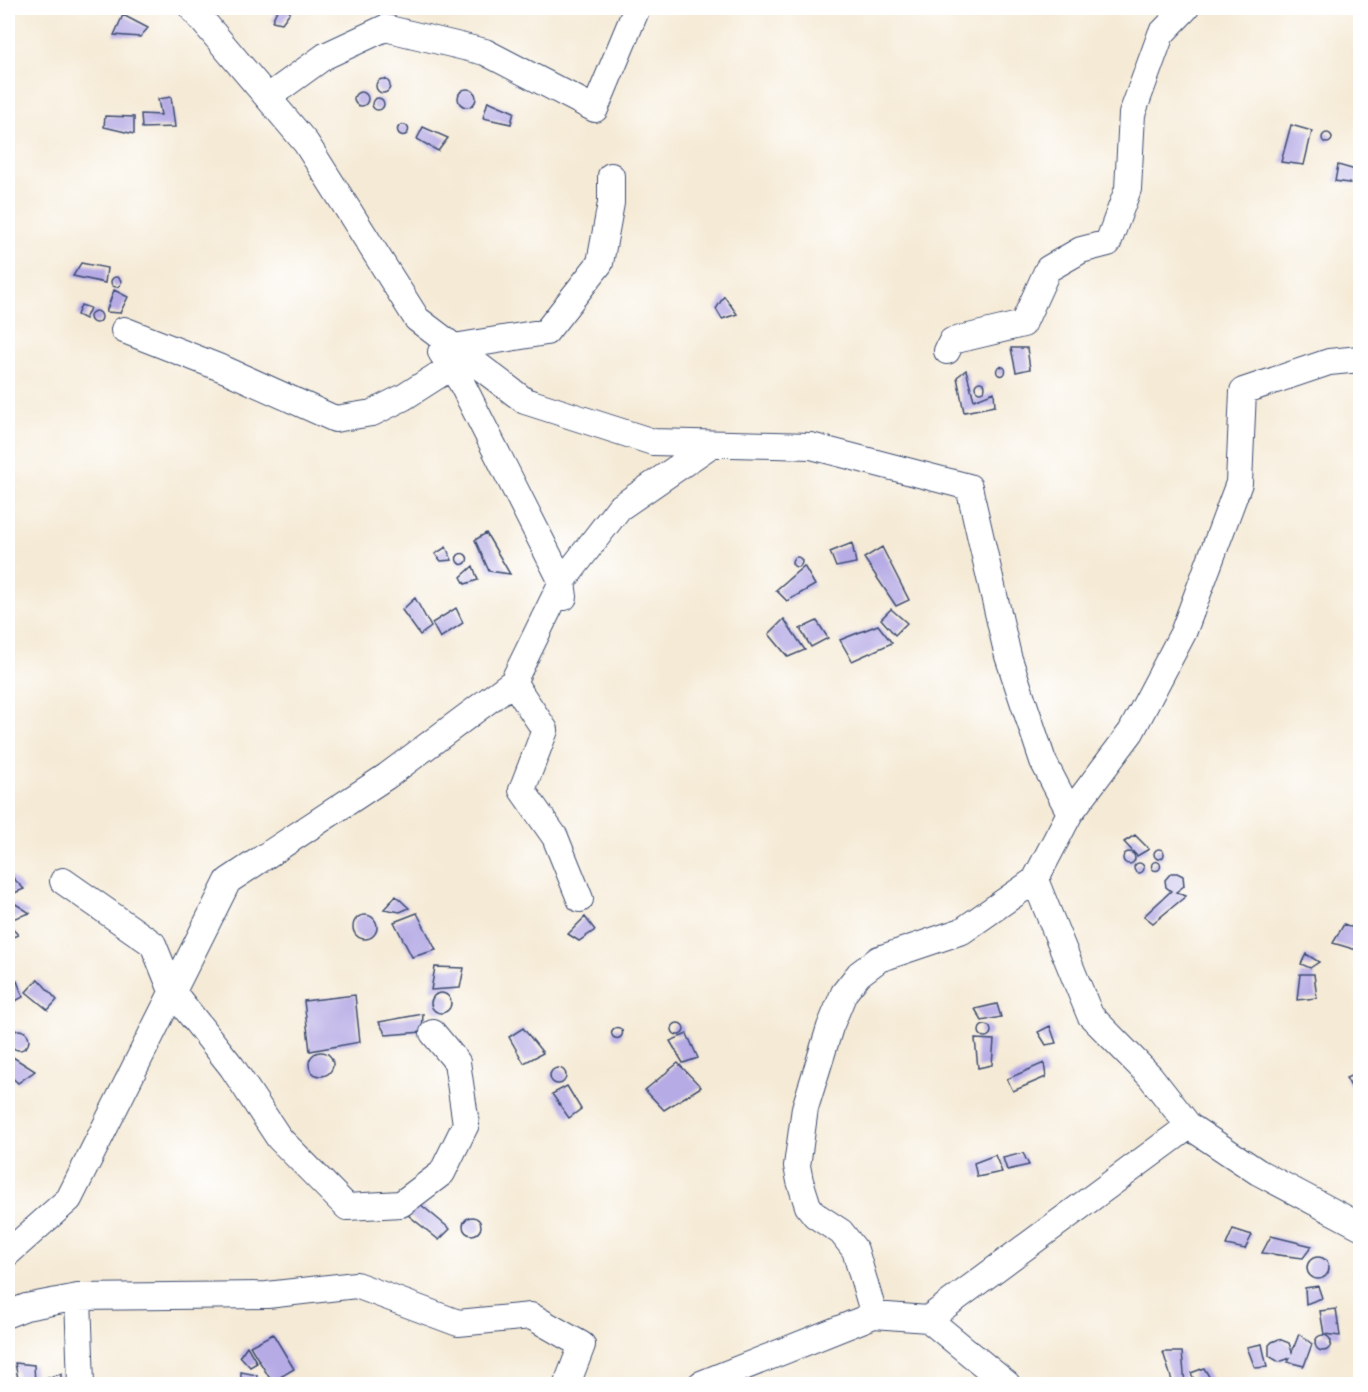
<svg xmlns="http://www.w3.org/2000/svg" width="1368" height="1392" viewBox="0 0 1368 1392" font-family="'Shantell Sans',sans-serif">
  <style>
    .building { fill: #b6abe5 }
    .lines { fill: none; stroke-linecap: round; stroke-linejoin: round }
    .minor-casing { stroke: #3c4b70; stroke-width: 28 }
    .minor { stroke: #fff; stroke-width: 26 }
  </style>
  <rect width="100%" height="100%" fill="#fff"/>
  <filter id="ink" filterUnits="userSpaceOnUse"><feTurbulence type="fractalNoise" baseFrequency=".0167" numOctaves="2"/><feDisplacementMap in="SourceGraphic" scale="12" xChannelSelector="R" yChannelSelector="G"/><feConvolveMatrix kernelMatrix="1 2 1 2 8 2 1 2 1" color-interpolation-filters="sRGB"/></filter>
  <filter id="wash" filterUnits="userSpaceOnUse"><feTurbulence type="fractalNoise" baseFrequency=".008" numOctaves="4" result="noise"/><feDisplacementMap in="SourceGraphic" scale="24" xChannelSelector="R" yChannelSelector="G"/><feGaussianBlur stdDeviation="1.35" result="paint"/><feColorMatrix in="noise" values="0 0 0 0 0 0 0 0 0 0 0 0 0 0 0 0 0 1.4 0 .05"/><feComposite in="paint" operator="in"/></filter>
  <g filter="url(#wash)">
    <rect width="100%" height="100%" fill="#f5ead5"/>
    <g id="blocks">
      <path class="building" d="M 278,8 L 293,8 L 282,23 L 272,21 Z
        M 123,15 L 148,28 L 140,37 L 114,35 Z
        M376 86a7 7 0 1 1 14 0a7 7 0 1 1-14 0Z
        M458 98a9 9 0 1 1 18 0a9 9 0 1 1-18 0Z
        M354 99a7 7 0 1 1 14 0a7 7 0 1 1-14 0Z
        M 171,97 L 175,127 L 142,128 L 141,114 L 161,115 L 158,99 Z
        M372 104a6 6 0 1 1 12 0a6 6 0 1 1-12 0Z
        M 488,101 L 514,112 L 511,124 L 483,118 Z
        M 105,116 L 134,117 L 134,134 L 104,127 Z
        M397.5 130a5.5 5.5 0 1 1 11 0a5.5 5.5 0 1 1-11 0Z
        M 1291,125 L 1312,131 L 1304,165 L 1281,162 Z
        M 423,127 L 448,138 L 438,151 L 417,139 Z
        M1322 138a5 5 0 1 1 10 0a5 5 0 1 1-10 0Z
        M 1338,165 L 1359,171 L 1355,184 L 1335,181 Z
        M 81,263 L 107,268 L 105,283 L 73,276 Z
        M111 282a5 5 0 1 1 10 0a5 5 0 1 1-10 0Z
        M 114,290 L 128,297 L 120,313 L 106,312 Z
        M 724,296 L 737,314 L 722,319 L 716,309 Z
        M 81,305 L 90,308 L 85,319 L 77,315 Z
        M90 317a6 6 0 1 1 12 0a6 6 0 1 1-12 0Z
        M 1011,348 L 1027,348 L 1030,369 L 1016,372 Z
        M996.5 371a4.5 4.5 0 1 1 9 0a4.5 4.5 0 1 1-9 0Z
        M 966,370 L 974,400 L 994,392 L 995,406 L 964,412 L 957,377 Z
        M975 387a5 5 0 1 1 10 0a5 5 0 1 1-10 0Z
        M 486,533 L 510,574 L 489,571 L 475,540 Z
        M 852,543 L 856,563 L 836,567 L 830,552 Z
        M 446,547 L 452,560 L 441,561 L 435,554 Z
        M 882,547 L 909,600 L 896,606 L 864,558 Z
        M456.5 559a5.5 5.5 0 1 1 11 0a5.5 5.5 0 1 1-11 0Z
        M792 562a5 5 0 1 1 10 0a5 5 0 1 1-10 0Z
        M 473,566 L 478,580 L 465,584 L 461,577 Z
        M 804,566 L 815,585 L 787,601 L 776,590 Z
        M 415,598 L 431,627 L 420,635 L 402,610 Z
        M 456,608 L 463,623 L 440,638 L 432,623 Z
        M 891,609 L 907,623 L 895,635 L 881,619 Z
        M 784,619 L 805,650 L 788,657 L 769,634 Z
        M 817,621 L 828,638 L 811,647 L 800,629 Z
        M 878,625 L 892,643 L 852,661 L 840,640 Z
        M 1135,835 L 1149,849 L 1137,856 L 1124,842 Z
        M1154 854a5 5 0 1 1 10 0a5 5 0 1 1-10 0Z
        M1123 858a6 6 0 1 1 12 0a6 6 0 1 1-12 0Z
        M1151.5 866a4.5 4.5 0 1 1 9 0a4.5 4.5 0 1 1-9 0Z
        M1134 868a5 5 0 1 1 10 0a5 5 0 1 1-10 0Z
        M 8,873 L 24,889 L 12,894 L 8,889 Z
        M 1171,873 L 1177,873 L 1183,876 L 1184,886 L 1176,892 L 1186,896 L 1153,923 L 1144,916 L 1171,891 L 1166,887 L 1165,880 Z
        M 396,896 L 409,908 L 400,912 L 384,909 Z
        M 14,903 L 30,913 L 12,919 L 8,917 L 8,908 Z
        M 417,913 L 436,950 L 412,957 L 394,922 Z
        M353 927a12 12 0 1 1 24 0a12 12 0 1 1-24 0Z
        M 585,917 L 595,930 L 579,941 L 568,934 Z
        M 8,923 L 18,935 L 8,939 Z
        M 1344,924 L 1360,931 L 1360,951 L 1333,943 Z
        M 1306,954 L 1319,962 L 1310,968 L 1301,964 Z
        M 435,967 L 464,968 L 460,988 L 431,990 Z
        M 1300,974 L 1314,974 L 1317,998 L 1297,1000 Z
        M 38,979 L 57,1000 L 48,1010 L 26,992 Z
        M 17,981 L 23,997 L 8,1005 L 8,987 Z
        M431 1003a10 10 0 1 1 20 0a10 10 0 1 1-20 0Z
        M 355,995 L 360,1042 L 310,1051 L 304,1001 Z
        M 997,1004 L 1001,1017 L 982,1021 L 975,1009 Z
        M 423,1014 L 422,1032 L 386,1035 L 379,1022 Z
        M672 1029a6 6 0 1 1 12 0a6 6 0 1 1-12 0Z
        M979 1031a6 6 0 1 1 12 0a6 6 0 1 1-12 0Z
        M 1050,1026 L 1056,1043 L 1046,1045 L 1038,1032 Z
        M611.5 1033a5.5 5.5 0 1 1 11 0a5.5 5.5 0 1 1-11 0Z
        M 523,1028 L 543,1053 L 524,1063 L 509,1037 Z
        M9 1040a10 10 0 1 1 20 0a10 10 0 1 1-20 0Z
        M 687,1034 L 698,1058 L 683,1063 L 670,1041 Z
        M 975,1039 L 994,1040 L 992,1065 L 978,1068 Z
        M309 1064a12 12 0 1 1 24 0a12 12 0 1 1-24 0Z
        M 8,1054 L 35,1071 L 18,1083 L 8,1074 Z
        M 678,1063 L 701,1087 L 664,1110 L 645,1090 Z
        M 1044,1063 L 1046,1077 L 1013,1091 L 1007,1079 Z
        M550 1076a8 8 0 1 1 16 0a8 8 0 1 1-16 0Z
        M 1360,1072 L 1360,1085 L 1352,1088 L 1346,1078 Z
        M 567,1086 L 581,1109 L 569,1118 L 552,1094 Z
        M 1023,1153 L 1029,1165 L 1007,1170 L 1003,1158 Z
        M 995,1155 L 1002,1172 L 977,1177 L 974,1163 Z
        M 420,1204 L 450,1229 L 439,1240 L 408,1215 Z
        M463 1226a9 9 0 1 1 18 0a9 9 0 1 1-18 0Z
        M 1233,1229 L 1252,1235 L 1245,1249 L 1226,1245 Z
        M 1271,1236 L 1312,1246 L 1303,1258 L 1262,1253 Z
        M1307 1268a11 11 0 1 1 22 0a11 11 0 1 1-22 0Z
        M 1318,1286 L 1322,1298 L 1306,1304 L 1305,1288 Z
        M 1336,1309 L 1340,1336 L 1324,1334 L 1320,1311 Z
        M 273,1334 L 294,1369 L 272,1382 L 250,1346 Z
        M 1299,1334 L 1312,1344 L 1304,1366 L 1288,1362 L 1290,1358 L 1279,1362 L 1269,1356 L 1269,1345 L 1272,1342 L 1279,1339 L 1289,1343 L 1292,1352 Z
        M1315 1343a8 8 0 1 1 16 0a8 8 0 1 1-16 0Z
        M 1262,1344 L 1267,1367 L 1255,1368 L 1247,1347 Z
        M 247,1346 L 257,1363 L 250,1367 L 240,1356 Z
        M 1163,1352 L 1182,1352 L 1185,1384 L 1173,1384 Z
        M 15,1363 L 34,1365 L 35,1384 L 19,1384 Z
        M 1204,1368 L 1211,1380 L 1203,1384 L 1196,1384 L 1191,1373 Z
        M 241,1372 L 257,1375 L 256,1384 L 241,1384 Z
        M 61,1374 L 61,1384 L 41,1384 L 42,1379 Z"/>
    </g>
  </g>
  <g filter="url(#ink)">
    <use href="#blocks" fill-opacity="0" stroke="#3c4b70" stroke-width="1.5"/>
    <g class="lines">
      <defs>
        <path id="minor" d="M 192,8 L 306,143 L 417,319 L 525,401 L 653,442 L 811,446 L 969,487 L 1008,656 L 1043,761 L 1070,813 L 1035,880 L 962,931 L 879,959 L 859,974 L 844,993 L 830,1027 L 805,1108 L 797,1166 L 800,1181 L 808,1206 L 815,1215 L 841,1232 L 855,1250 L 874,1315 L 928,1319 L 1189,1126 L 1258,1172 L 1360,1226
          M 268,97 L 325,56 L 385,28 L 485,52 L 595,109 L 637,8
          M 124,330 L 226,370 L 335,419 L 372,413 L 404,397 L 451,367
          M 454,347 L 546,332 L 600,263 L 611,203 L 611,176
          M 947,351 L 952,341 L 1023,324 L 1048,269 L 1081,250 L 1108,243 L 1128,189 L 1132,114 L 1161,34 L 1186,8
          M 441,352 L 461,382 L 562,582 L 564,597
          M 513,682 L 545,730 L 522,790 L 555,837 L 580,899
          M 1070,813 L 1131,732 L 1183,633 L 1239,483 L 1243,391 L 1329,362 L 1360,359
          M 1035,880 L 1090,1015 L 1150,1076 L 1189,1126
          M 63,881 L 153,944 L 172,991 L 232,1067 L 279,1138 L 347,1207 L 401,1204 L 442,1173 L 466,1124 L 457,1062 L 433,1033
          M 8,1253 L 69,1199 L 228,881 L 387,776 L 513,682 L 562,582 L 619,508 L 712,444
          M 8,1314 L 26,1307 L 78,1297
          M 928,1319 L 1007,1384
          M 81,1384 L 78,1297 L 267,1295 L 356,1285 L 458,1323 L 531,1316 L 582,1345 L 567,1384
          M 701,1384 L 874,1315"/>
      </defs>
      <use href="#minor" class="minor-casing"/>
      <use href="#minor" class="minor"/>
    </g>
  </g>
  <rect width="1368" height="1392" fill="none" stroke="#fff" stroke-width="30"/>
</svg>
